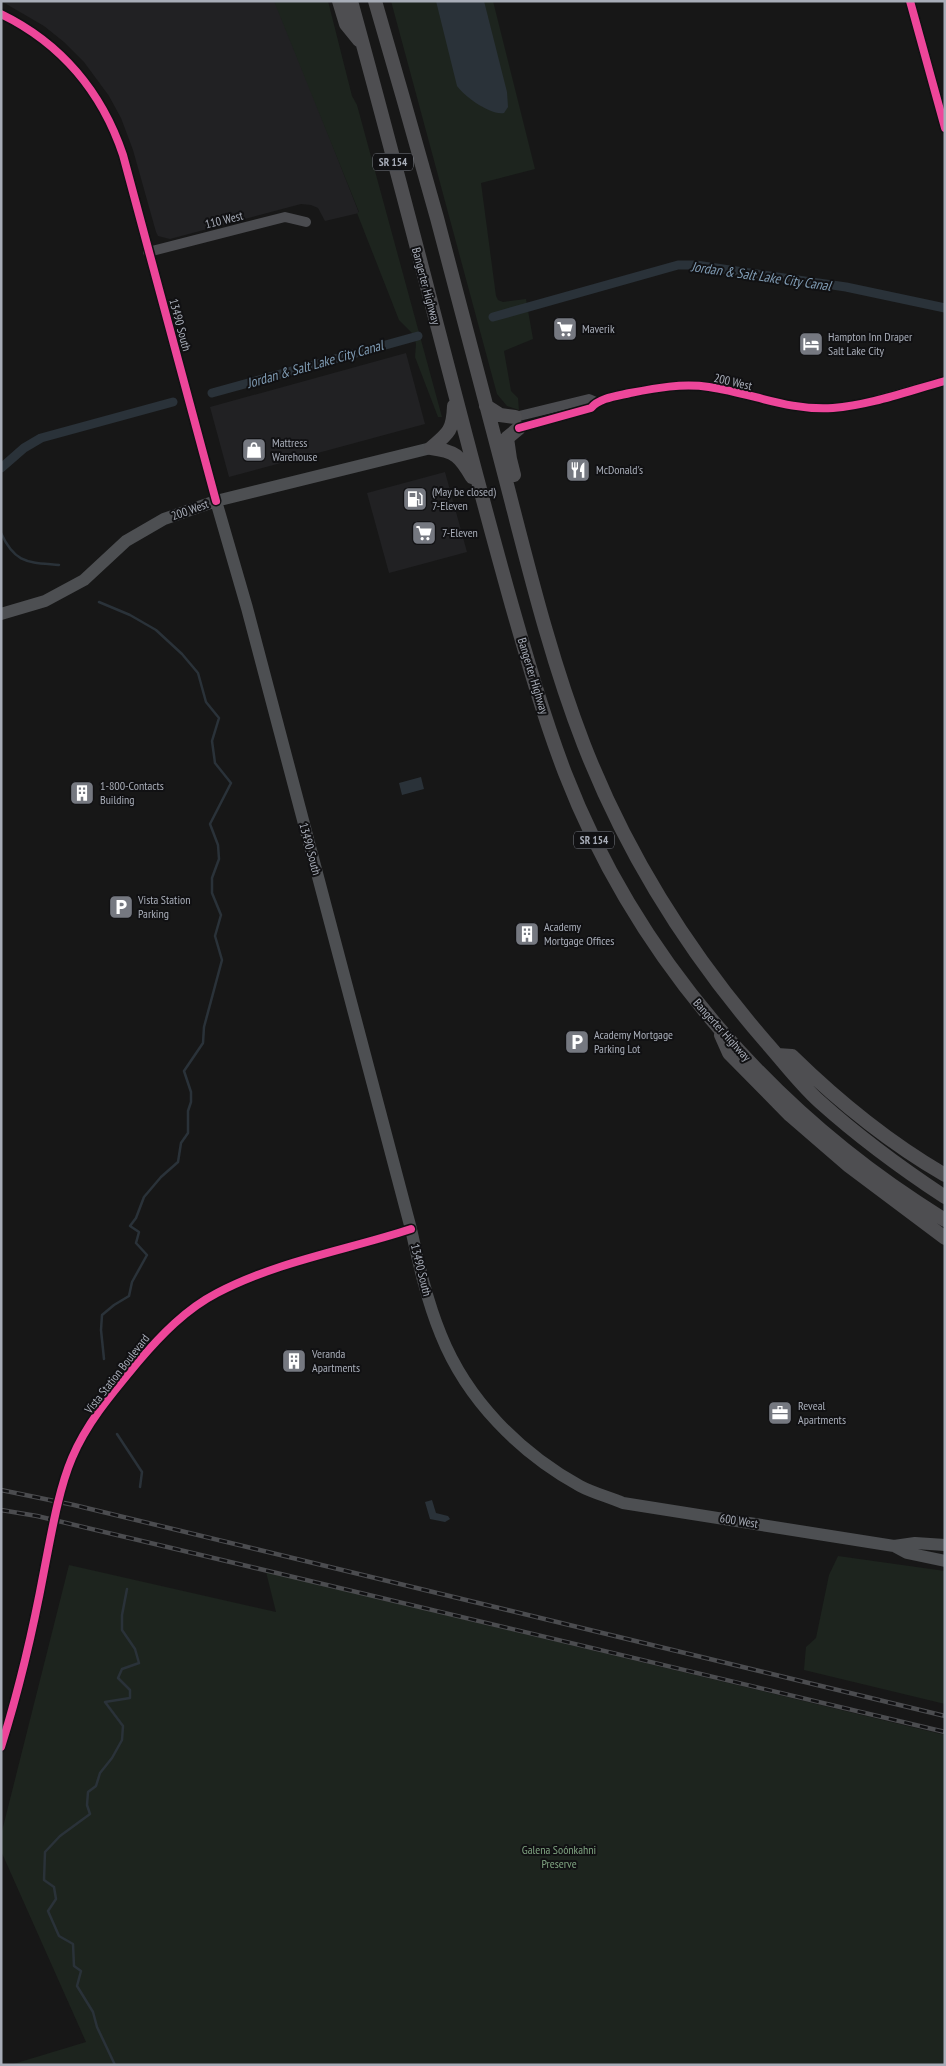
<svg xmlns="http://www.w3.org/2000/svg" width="946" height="2066" viewBox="0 0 946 2066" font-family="'PT Sans Narrow',sans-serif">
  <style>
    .built { fill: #212123 }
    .green { fill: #1d241e }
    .water { fill: #2a3239 }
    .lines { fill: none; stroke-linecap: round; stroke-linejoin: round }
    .stream { stroke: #2a3239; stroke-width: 2.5 }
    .canal { stroke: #2a3239; stroke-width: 9 }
    .minor { stroke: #4b4c50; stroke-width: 10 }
    .major { stroke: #4d4f52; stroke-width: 12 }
    .highway { stroke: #4e4e51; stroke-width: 14 }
    .rail-casing { stroke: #4b4c4f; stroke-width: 4.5 }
    .rail { stroke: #111113; stroke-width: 2.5; stroke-dasharray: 8; stroke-linecap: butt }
    .cycleway-casing { stroke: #111113; stroke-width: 11 }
    .cycleway { stroke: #ed469a; stroke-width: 8 }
    .labels { text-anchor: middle; stroke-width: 4; stroke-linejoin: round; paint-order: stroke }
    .shield { fill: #111113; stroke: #7b7e86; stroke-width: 1 }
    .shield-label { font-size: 11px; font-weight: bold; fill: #a8adb8 }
    .street-label { font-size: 12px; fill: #a8adb8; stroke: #111113 }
    .poi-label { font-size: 12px; fill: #a8adb8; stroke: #111113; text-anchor: start }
    .park-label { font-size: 12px; fill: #7fa381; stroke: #111113 }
    .water-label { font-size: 14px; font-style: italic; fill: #7f9bb3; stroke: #111113 }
  </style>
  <rect width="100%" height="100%" fill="#171717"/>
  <path class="built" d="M 1,1 L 276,1 L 359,213 L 325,221 L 318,208 L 311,205 L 301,204 L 170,239 L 158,236 L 156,232 L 133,150 L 121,118 L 109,96 L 84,62 L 64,42 L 44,26 Z
    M 406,353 L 425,424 L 229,477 L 210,407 Z
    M 445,472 L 467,552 L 389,573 L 367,493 Z"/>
  <path class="green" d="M 274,1 L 328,1 L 352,96 L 357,105 L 442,417 L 438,417 L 415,357 L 416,344 L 414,335 L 399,320 L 357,213 L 359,212 Z
    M 391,1 L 493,1 L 535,169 L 481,183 L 496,296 L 498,300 L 503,302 L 526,299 L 533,339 L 504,351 L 511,391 L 518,398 L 519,410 L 507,406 L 497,394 Z
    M 838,1556 L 945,1571 L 945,1704 L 804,1670 L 806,1647 L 816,1638 L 829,1575 Z
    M 69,1565 L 276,1612 L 266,1572 L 945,1735 L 945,2065 L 10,2065 L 86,2042 L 1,1851 L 1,1835 Z"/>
  <path class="water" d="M 436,1 L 484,1 L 507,92 L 508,107 L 504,113 C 491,116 464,96 457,86 Z
    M 421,777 L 424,789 L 402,795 L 399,783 Z
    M 432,1500 L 436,1513 L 448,1516 L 450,1519 L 445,1522 L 430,1519 L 425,1502 Z"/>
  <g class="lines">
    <path class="stream" d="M 1,533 C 15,564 28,562 59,565
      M 99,602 L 130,615 L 156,630 L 182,654 L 198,673 L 206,702 L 219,718 L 212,741 L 215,763 L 231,783 L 210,824 L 218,845 L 219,859 L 212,878 L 212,893 L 221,915 L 215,936 L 222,960 L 204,1027 L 203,1043 L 184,1071 L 191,1092 L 191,1102 L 188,1111 L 188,1133 L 181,1143 L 178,1162 L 161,1177 L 144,1197 L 136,1218 L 130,1226 L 139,1232 L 136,1243 L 147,1255 L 132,1282 L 129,1296 L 114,1305 L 102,1315 L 101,1330 L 104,1359
      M 117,1434 L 142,1472 L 140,1487
      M 115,2065 L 97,2027 L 93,2012 L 77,1986 L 81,1971 L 74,1966 L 73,1944 L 59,1936 L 48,1911 L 56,1899 L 54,1887 L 44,1880 L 45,1852 L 60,1836 L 90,1814 L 87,1805 L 88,1792 L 96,1786 L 100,1773 L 112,1758 L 122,1740 L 123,1726 L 105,1702 L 130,1698 L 130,1690 L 118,1678 L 122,1669 L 139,1663 L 135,1649 L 122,1630 L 122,1615 L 127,1589"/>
    <path class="canal" d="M 493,317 L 678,265 L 696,265 L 846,287 L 945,308
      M 212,393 L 418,336
      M 1,468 L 24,448 L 41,438 L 173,402"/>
    <path class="minor" d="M 910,1 L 945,128
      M 1,14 C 61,43 102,92 123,155 L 216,501
      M 148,252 L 285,217 L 306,222
      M 515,417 L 589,399 L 596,402
      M 519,428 L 591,408 C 599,398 617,396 630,393 C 656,388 682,383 709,387 C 752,393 788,411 833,408 C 871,405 908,391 945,381
      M 1,1747 C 19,1690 33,1630 44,1571 C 51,1536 58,1491 72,1458 C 87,1422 114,1391 138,1362 C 161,1335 186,1309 217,1293 C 278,1261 347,1250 411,1229"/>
    <path class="major" d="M 216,501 L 247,608 L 411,1229 C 419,1265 427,1301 441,1335 C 467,1400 520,1453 580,1486 C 593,1493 609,1497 623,1503 L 894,1546 L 907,1553 L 945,1561
      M 1,614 L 45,601 L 84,580 L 126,541 L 164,519 L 216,501 L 431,448
      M 894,1546 L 915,1543 L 945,1545"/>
    <path class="highway" d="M 339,1 L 346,24 L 359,40
      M 351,1 C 391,146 428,291 466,436 C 481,493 496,549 512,606 C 528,662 544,718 565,773 C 637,959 775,1116 945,1220
      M 375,1 C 396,73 417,146 437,218 C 458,295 477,373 498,450 C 524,548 547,650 584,745 C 627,855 688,952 765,1041 C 783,1061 799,1083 820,1102 C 859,1137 901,1168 945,1197
      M 486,406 L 500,415 L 515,417
      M 431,448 C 455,451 460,456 472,477
      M 431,448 C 449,433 453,430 454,406
      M 514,475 L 510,459 L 507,438 L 519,428
      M 721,1035 L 729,1053 L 790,1115 L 849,1166 L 945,1238
      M 777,1055 L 792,1056 C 839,1102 888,1142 945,1175"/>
    <defs>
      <path id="rail" d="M 1,1490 L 74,1505 L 945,1716
        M 1,1510 L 37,1516 L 945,1732"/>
    </defs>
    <use href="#rail" class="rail-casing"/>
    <use href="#rail" class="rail"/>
    <defs>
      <path id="cycleway" d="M 910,1 L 945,128
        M 1,14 C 61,43 102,92 123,155 L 216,501
        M 519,428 L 591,408 C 599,398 617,396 630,393 C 656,388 682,383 709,387 C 752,393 788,411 833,408 C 871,405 908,391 945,381
        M 1,1747 C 19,1690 33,1630 44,1571 C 51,1536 58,1491 72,1458 C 87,1422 114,1391 138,1362 C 161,1335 186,1309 217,1293 C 278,1261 347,1250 411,1229"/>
    </defs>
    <use href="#cycleway" class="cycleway-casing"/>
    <use href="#cycleway" class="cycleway"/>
  </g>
  <defs>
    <symbol id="supermarket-square" viewBox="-11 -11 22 22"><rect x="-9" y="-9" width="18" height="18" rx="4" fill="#757880" stroke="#111113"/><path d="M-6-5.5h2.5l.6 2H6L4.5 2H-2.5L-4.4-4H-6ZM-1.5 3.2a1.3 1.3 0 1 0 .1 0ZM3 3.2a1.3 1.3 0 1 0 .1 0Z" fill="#fff"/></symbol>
    <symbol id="hotel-square" viewBox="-11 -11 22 22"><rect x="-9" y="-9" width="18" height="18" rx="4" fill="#757880" stroke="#111113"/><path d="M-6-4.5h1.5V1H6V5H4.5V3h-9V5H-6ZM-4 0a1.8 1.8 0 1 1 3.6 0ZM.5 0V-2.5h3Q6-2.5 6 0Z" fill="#fff"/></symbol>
    <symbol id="shop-square" viewBox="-11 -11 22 22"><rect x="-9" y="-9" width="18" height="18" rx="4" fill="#757880" stroke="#111113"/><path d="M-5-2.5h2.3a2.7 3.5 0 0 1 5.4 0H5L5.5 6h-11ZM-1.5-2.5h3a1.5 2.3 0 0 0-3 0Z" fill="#fff"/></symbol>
    <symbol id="restaurant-square" viewBox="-11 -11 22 22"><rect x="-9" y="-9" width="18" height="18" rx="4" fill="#757880" stroke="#111113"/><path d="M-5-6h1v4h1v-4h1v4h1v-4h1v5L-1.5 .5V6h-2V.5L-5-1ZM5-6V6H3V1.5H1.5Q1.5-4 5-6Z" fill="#fff"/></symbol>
    <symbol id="fuel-square" viewBox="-11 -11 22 22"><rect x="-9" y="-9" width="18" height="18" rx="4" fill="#757880" stroke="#111113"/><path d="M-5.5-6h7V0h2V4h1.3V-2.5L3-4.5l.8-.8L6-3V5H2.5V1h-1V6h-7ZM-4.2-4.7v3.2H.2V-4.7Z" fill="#fff"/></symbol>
    <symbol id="building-square" viewBox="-11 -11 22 22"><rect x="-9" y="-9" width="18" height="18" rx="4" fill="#757880" stroke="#111113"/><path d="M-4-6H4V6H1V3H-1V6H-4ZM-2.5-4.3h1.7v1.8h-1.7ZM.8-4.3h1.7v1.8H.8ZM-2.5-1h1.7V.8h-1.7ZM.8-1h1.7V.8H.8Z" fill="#fff"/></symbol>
    <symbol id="parking-square" viewBox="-11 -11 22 22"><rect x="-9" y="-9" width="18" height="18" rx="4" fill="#757880" stroke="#111113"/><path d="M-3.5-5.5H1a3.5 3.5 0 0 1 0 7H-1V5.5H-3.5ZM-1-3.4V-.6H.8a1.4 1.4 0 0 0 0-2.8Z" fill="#fff"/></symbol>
    <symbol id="office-square" viewBox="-11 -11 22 22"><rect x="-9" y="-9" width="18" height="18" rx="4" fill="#757880" stroke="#111113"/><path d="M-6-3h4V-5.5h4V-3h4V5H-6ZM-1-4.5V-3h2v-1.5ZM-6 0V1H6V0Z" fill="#fff"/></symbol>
  </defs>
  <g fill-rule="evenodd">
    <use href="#supermarket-square" x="551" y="315" width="28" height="28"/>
    <use href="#hotel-square" x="797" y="330" width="28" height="28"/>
    <use href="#shop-square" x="240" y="436" width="28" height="28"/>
    <use href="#restaurant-square" x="564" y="456" width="28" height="28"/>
    <use href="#fuel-square" x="401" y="485" width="28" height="28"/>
    <use href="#supermarket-square" x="410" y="519" width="28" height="28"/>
    <use href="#building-square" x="68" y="779" width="28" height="28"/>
    <use href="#parking-square" x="107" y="893" width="28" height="28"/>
    <use href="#building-square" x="513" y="920" width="28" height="28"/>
    <use href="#parking-square" x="563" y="1028" width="28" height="28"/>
    <use href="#building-square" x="280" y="1347" width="28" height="28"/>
    <use href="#office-square" x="766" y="1399" width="28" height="28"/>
  </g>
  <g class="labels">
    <g class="shield">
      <rect x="373" y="153.5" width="40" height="17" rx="4"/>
      <rect x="574" y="831.5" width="40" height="17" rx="4"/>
    </g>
    <g class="shield-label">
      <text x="393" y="166">SR 154</text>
      <text x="594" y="844">SR 154</text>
    </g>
    <g class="street-label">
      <text transform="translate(224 220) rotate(-14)" y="4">110 West</text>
      <text transform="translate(426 286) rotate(75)" y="4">Bangerter Highway</text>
      <text transform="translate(180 325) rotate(75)" y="4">13490 South</text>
      <text transform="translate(733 382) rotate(13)" y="4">200 West</text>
      <text transform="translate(190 510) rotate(-20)" y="4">200 West</text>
      <text transform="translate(533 676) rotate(73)" y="4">Bangerter Highway</text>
      <text transform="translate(310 849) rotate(75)" y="4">13490 South</text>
      <text transform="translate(722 1030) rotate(48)" y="4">Bangerter Highway</text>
      <text transform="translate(421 1270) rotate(76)" y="4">13490 South</text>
      <text transform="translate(117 1374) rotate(-52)" y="4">Vista Station Boulevard</text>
      <text transform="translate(739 1521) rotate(9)" y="4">600 West</text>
    </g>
    <g class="poi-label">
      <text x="582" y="333">Maverik</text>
      <text x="828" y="341">Hampton Inn Draper<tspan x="828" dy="14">Salt Lake City</tspan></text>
      <text x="272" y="447">Mattress<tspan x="272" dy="14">Warehouse</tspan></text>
      <text x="596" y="474">McDonald's</text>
      <text x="432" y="496">(May be closed)<tspan x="432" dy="14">7-Eleven</tspan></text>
      <text x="442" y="537">7-Eleven</text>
      <text x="100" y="790">1-800-Contacts<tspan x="100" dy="14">Building</tspan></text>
      <text x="138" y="904">Vista Station<tspan x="138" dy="14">Parking</tspan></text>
      <text x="544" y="931">Academy<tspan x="544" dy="14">Mortgage Offices</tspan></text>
      <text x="594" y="1039">Academy Mortgage<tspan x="594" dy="14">Parking Lot</tspan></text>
      <text x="312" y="1358">Veranda<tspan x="312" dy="14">Apartments</tspan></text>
      <text x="798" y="1410">Reveal<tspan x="798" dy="14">Apartments</tspan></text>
    </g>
    <g class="park-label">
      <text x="559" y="1854">Galena Soónkahni<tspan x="559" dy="14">Preserve</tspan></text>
    </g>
    <g class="water-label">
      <text transform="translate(761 276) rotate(8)" y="5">Jordan &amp; Salt Lake City Canal</text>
      <text transform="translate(315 364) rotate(-16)" y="5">Jordan &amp; Salt Lake City Canal</text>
    </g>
  </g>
  <rect width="946" height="2066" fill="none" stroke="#a8adb8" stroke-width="5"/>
</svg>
